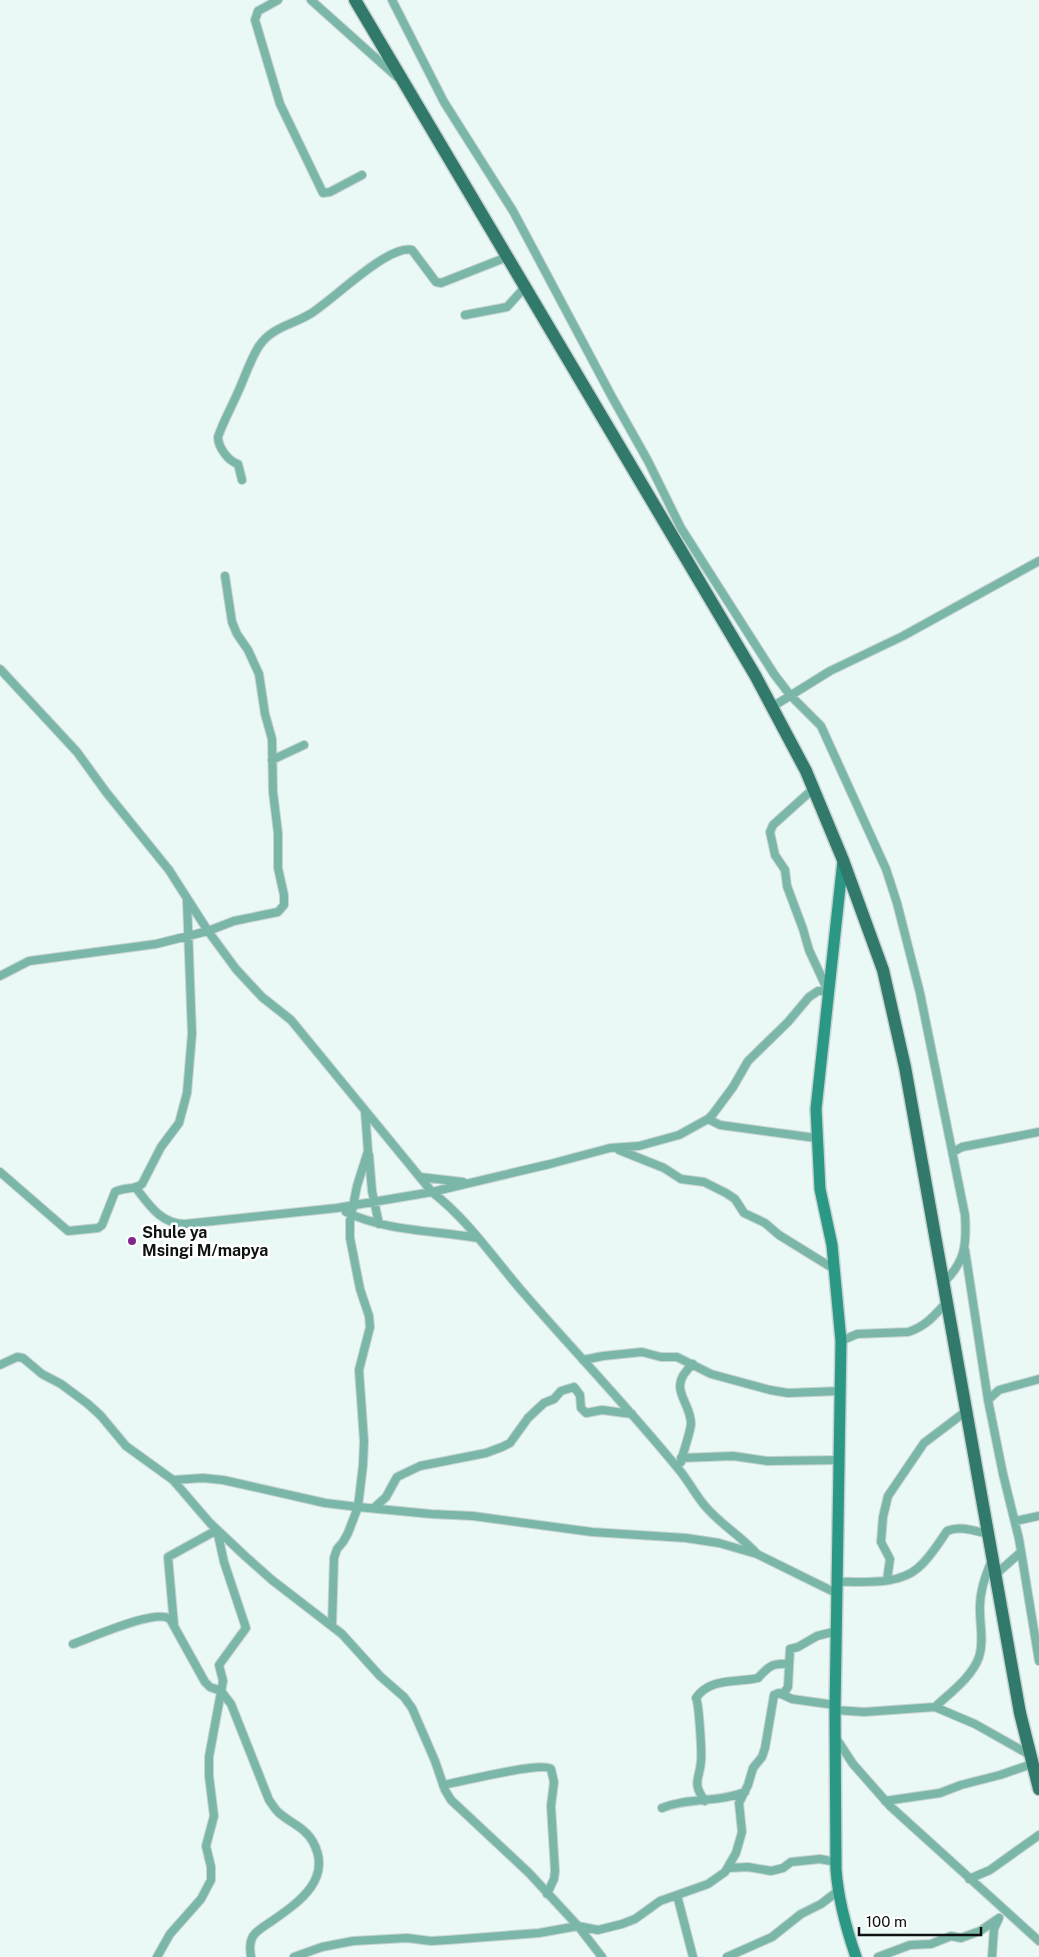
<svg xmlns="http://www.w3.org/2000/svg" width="1039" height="1957" viewBox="0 0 1039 1957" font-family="'Public Sans',sans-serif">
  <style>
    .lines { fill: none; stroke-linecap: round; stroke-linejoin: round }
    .street-casing { stroke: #c7d4d1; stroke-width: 10 }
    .secondary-casing { stroke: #c7d4d1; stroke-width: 14 }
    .primary-casing { stroke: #c7d4d1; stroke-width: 15 }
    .street { stroke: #7ab7a9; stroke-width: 8 }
    .secondary { stroke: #2a9884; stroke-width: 11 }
    .primary { stroke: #30796b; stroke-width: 12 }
    .poi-dot { fill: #83248f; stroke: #fff; stroke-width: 2 }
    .labels { text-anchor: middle; stroke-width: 5; stroke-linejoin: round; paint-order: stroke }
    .poi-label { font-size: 16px; font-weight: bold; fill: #0e1312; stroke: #fff; text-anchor: start }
  </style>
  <rect width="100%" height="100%" fill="#eaf9f5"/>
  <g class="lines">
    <defs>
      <path id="street" d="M 278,0 L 258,11 L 255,20 L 280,104 L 323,193 L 330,192 L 362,175
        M 311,0 L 397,77
        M 392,0 L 444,102 L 513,211 L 612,397 L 648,461 L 681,528 L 774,674 L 790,695 L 821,726 L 886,869 L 897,903 L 920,993 L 965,1215 C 967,1245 965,1263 942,1284
        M 465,315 L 507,307 L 525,287
        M 242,480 L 238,464 C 228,461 218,447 218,437 C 223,422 232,406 238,392 C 245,377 250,360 259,346 C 272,327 292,325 310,314 C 332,301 388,244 412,250 L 436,282 L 441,283 L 507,257
        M 0,669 L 77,752 L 106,792 L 169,870 L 208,931 L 236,969 L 262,997 L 291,1020 L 432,1192 C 467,1219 492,1256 521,1290 C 572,1349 626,1405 676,1466 C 687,1478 694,1493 705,1506 C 720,1524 741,1536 757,1554
        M 772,707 L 830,671 L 903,636 L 1039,561
        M 272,760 L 304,745
        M 0,976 L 29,961 L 156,944 L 208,931 L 234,921 L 278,912 L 284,905 L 284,895 L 278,868 L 278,833 L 273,792 L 272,739 L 265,714 L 259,674 L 248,650 L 237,634 L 232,622 L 225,576
        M 708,1119 L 720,1125 L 816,1138
        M 619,1150 L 664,1168 L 681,1179 L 704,1182 L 726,1193 L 735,1199 L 744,1213 L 765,1223 L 779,1235 L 834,1269
        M 953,1152 L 962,1147 L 1039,1132
        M 369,1155 L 372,1191 L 379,1224
        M 0,1172 L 68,1231 L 98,1228 L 102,1225 L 115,1192 C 123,1187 135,1190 142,1184 L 161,1147 L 179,1123 L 187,1093 L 192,1034 L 187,901
        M 420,1177 L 463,1182
        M 136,1188 C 149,1205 161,1224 185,1224 L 337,1208 L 432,1192 L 550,1164 L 610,1148 L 639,1146 L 679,1135 L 708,1119 L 713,1114 L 733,1087 L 748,1061 L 788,1022 L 809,997 L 818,991 L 828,991 L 809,950 L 803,929 L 787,886 L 785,870 L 775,855 L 770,832 L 773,825 L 813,789
        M 346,1212 C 388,1232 434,1230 478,1238
        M 965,1250 L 988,1400 L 1003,1474 L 1019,1539 L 1039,1661
        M 841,1341 L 857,1334 L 908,1332 C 925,1327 934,1316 946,1303
        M 583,1360 L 603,1356 L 642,1352 L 661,1357 L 677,1357 L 711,1374 L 770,1390 L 788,1393 L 840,1391
        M 0,1365 L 17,1357 L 23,1358 L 42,1374 L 61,1384 L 88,1404 L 101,1416 L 126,1446 L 173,1480 L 210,1523 L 245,1556 L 272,1580 L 342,1634 L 380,1676 L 404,1697 L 412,1708 L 435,1761 L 445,1790 L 451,1800 L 529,1873 L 578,1926 L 602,1957
        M 988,1400 L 999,1390 L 1039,1379
        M 681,1458 L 733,1456 L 767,1461 L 840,1460
        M 681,1462 C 683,1452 690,1434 691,1424 C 691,1400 665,1389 693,1364
        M 173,1480 L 203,1478 L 223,1480 L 325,1503 L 358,1507 L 431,1514 L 473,1516 L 592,1532 L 686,1538 L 719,1543 L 757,1554 L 838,1594
        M 375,1507 L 386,1497 L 397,1477 L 420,1466 L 486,1453 L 502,1447 L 510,1443 L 528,1418 L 544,1403 L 554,1399 L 561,1391 L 574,1387 L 580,1395 L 581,1408 L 586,1413 L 602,1410 L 632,1414
        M 1015,1521 L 1039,1516
        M 995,1575 L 1021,1552
        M 887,1580 L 890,1559 L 881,1542 L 883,1517 L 888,1496 L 924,1443 L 965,1412
        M 838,1582 C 864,1581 897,1586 918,1568 C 930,1558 938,1544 947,1531 C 960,1525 975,1531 988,1534
        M 332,1626 L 334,1558 L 337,1549 L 343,1542 L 348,1533 L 358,1507 L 363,1465 L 364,1441 L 359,1370 L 370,1327 L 369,1316 L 360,1289 L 350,1238 L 350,1221 L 357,1186 L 368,1151 L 365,1111
        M 73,1644 C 91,1638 156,1608 170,1619 L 205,1682 L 210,1687 L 221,1691 L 231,1704 L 269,1800 C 272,1804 275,1809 278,1812 C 290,1823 306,1828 313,1842 C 333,1879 299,1902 272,1921 C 266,1925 255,1931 252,1938 C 249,1944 250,1951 251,1957
        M 783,1694 L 788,1687 L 790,1649 L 798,1647 L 817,1636 L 837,1631
        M 935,1707 C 950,1693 972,1677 979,1657 C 984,1642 980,1626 980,1611 C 979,1593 985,1577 991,1562
        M 835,1710 L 864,1712 L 935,1707 L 975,1724 L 1030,1755
        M 836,1738 L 853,1764 L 890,1806 L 1039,1941
        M 443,1785 C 461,1782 541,1761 551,1769 L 554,1782 L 551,1806 L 555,1871 L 554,1879 L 547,1894
        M 705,1801 C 691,1782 700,1779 701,1761 C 702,1753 699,1704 696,1698 C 710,1677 737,1683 758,1678 C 769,1666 772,1663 789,1664
        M 885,1801 L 940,1793 L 961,1785 L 1000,1775 L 1032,1764
        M 662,1808 C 689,1797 718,1803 745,1792
        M 728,1868 L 748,1867 L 771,1871 L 783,1868 L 791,1862 L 820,1859 L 836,1862
        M 969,1879 L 990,1870 L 1039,1835
        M 677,1895 L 693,1957
        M 157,1957 L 170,1934 L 201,1899 L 211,1880 L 211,1867 L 206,1846 L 214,1816 L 209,1776 L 209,1757 L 223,1681 L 219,1665 L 246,1628 L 224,1562 L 217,1530 L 168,1557 L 174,1625
        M 294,1957 L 322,1947 L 353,1941 L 407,1938 L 431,1941 L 448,1940 L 539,1933 L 578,1926 L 598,1930 L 622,1924 L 635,1919 L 660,1901 L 708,1884 L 725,1872 L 736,1853 L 742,1832 L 739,1803 L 748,1785 L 753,1768 L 762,1757 L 765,1748 L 774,1695 L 779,1693 L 792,1699 L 835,1705
        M 727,1957 L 772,1937 L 801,1914 L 821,1904 L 838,1891
        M 878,1957 L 910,1945 L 931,1944 L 951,1936 L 961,1938 L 969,1935 L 980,1931 L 999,1918
        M 992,1957 L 994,1929 L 999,1918"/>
      <path id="secondary" d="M 843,860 L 816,1109 L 820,1189 L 832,1245 L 841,1341 L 835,1710 L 836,1869 C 838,1899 846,1928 856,1957"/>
      <path id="primary" d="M 355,0 L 755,675 L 806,771 L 843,860 L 883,970 L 905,1067 L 1020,1713 L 1039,1789"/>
    </defs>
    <use href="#street" class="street-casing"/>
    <use href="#secondary" class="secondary-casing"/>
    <use href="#primary" class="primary-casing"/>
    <use href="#street" class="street"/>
    <use href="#secondary" class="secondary"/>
    <use href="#primary" class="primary"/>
  </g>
  <circle class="poi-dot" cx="132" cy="1241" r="5"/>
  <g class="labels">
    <g class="poi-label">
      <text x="142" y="1238">Shule ya<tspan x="142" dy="18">Msingi M/mapya</tspan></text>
    </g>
  </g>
  <path d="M859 1927v8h122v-8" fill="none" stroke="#0e1312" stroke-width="2.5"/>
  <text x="866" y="1927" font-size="15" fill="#0e1312" stroke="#ffffff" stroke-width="4" paint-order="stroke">100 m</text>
</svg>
